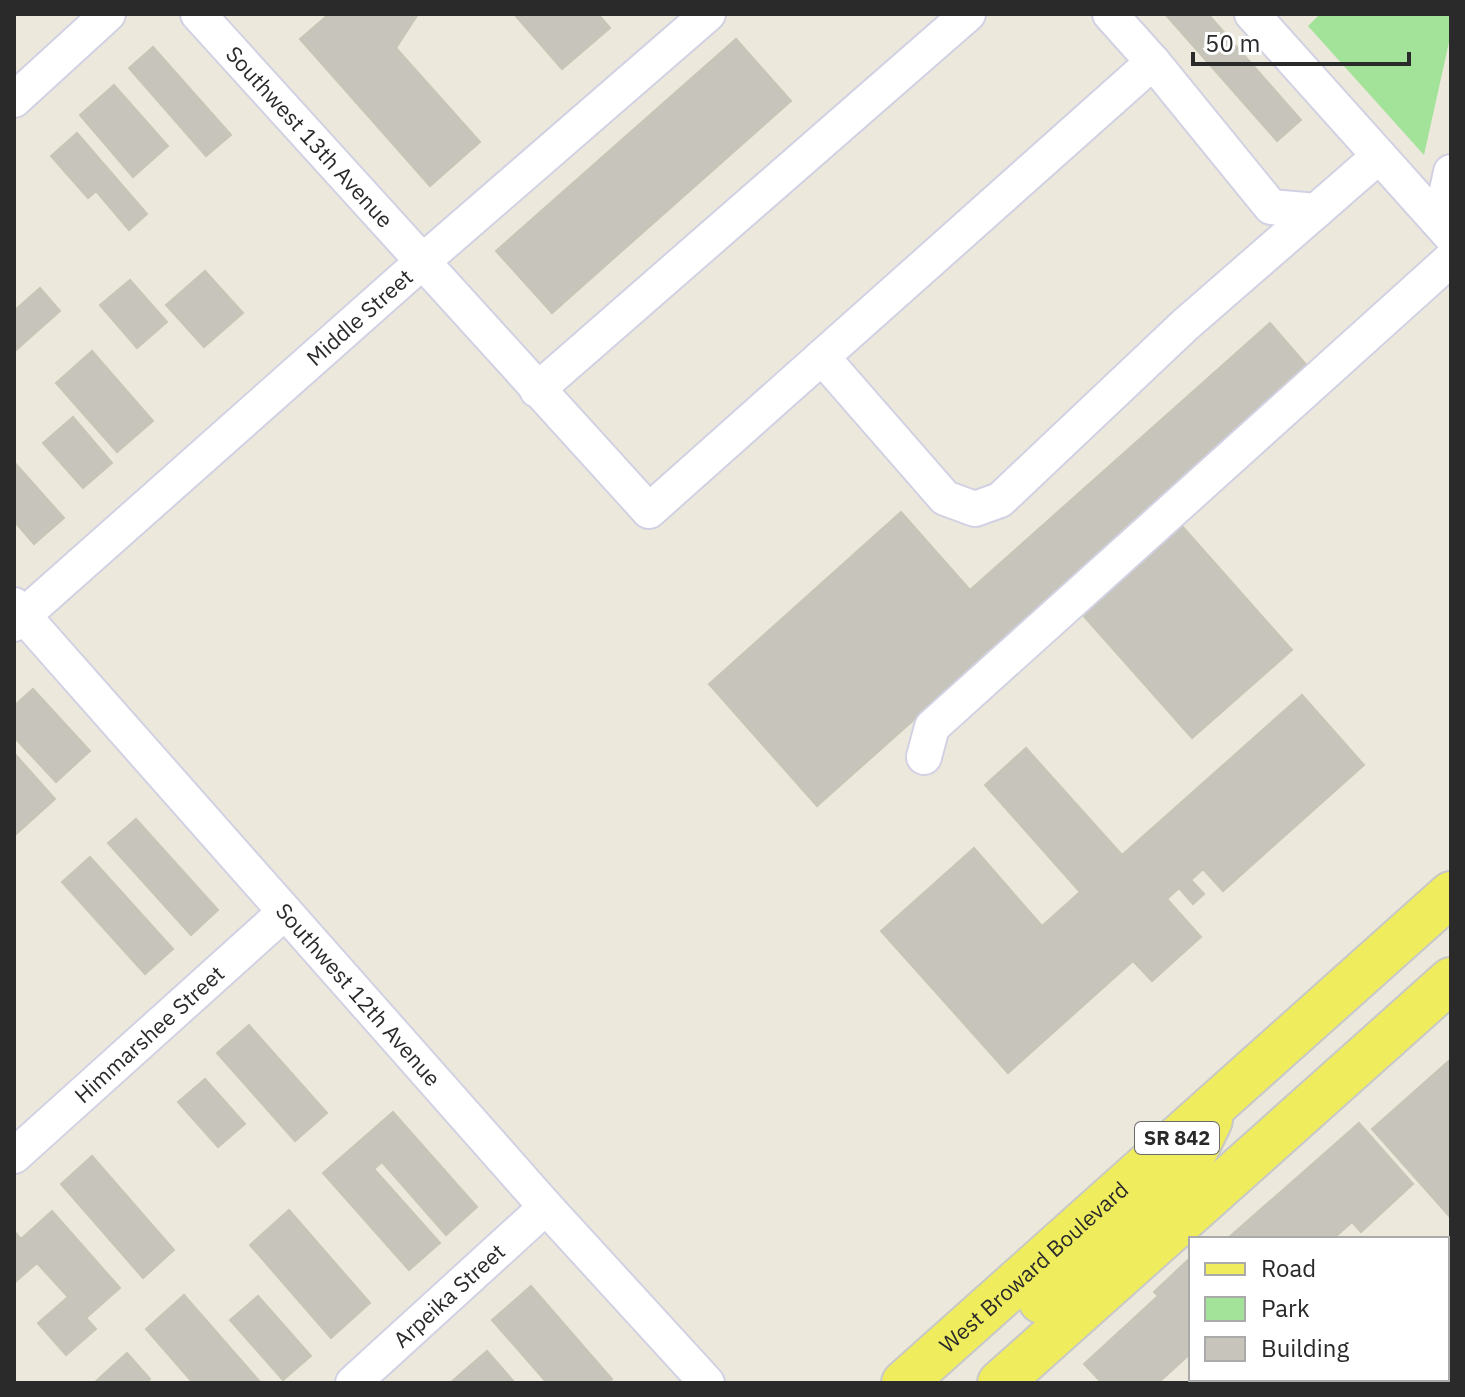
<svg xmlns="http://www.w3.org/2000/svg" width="1465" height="1397" viewBox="0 0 1465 1397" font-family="'IBM Plex Sans',sans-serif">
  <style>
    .green { fill: #a2e299 }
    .building { fill: #c7c5bb; stroke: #c7c5b6; stroke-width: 2 }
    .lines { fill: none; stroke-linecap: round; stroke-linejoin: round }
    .minor-casing { stroke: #d2d1e3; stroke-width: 38 }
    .major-casing { stroke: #c8c8c8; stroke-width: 48 }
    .minor { stroke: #fff; stroke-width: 34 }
    .major { stroke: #efec5e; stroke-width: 44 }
    .labels { text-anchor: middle; stroke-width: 7; stroke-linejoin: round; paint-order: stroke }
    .shield { fill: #fff; stroke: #6a6a6a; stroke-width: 2 }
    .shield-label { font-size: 20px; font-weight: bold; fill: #2a2a2a }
    .street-label { font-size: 22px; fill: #2a2a2a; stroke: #fff }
  </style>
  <rect width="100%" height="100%" fill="#ece8dc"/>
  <path class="green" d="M 1320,14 L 1451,14 L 1451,33 L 1424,155 L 1308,26 Z"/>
  <path class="building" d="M 329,14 L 418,14 L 396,48 L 480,142 L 430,186 L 300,39 Z
    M 514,14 L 598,14 L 610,28 L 562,69 Z
    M 1165,14 L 1208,14 L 1301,120 L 1277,141 Z
    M 736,39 L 791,101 L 552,313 L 496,251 Z
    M 153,47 L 231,135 L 206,156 L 129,68 Z
    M 114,85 L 168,146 L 133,177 L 80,115 Z
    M 77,133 L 147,214 L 129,230 L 96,191 L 88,198 L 51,156 Z
    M 205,271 L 243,313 L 204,347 L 166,305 Z
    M 130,280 L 167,322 L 137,348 L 100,305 Z
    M 40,288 L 60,311 L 16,350 L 14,311 Z
    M 1270,323 L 1309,368 L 817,806 L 709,684 L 901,512 L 970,590 Z
    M 92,351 L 153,421 L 117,452 L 56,383 Z
    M 73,417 L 112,463 L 83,488 L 43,443 Z
    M 14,462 L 64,518 L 34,544 L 14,521 Z
    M 1182,526 L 1292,650 L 1192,738 L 1082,614 Z
    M 33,689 L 90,751 L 56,782 L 14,737 L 14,706 Z
    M 1302,695 L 1364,765 L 1223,891 L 1203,869 L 1191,880 L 1204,894 L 1193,904 L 1179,888 L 1167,899 L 1201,937 L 1152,981 L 1133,961 L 1008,1073 L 881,931 L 974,848 L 1042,926 L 1080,892 L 985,785 L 1026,748 L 1122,855 Z
    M 14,753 L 55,799 L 14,836 Z
    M 136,819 L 218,910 L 191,935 L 108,843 Z
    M 90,857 L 173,949 L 145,974 L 62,882 Z
    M 249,1025 L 327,1113 L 295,1141 L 217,1053 Z
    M 1451,1059 L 1451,1218 L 1372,1129 Z
    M 205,1079 L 245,1124 L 218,1147 L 178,1102 Z
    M 393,1112 L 477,1207 L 446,1235 L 382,1162 L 374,1169 L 440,1243 L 409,1270 L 323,1173 Z
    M 1359,1123 L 1413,1184 L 1361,1232 L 1352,1222 L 1333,1239 L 1227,1239 Z
    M 92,1156 L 174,1250 L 143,1278 L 61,1184 Z
    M 289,1210 L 370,1303 L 331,1338 L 250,1245 Z
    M 52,1211 L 120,1288 L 86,1318 L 96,1329 L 66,1355 L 38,1323 L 68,1297 L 37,1263 L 14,1283 L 14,1231 L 21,1239 Z
    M 1191,1257 L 1191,1353 L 1158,1383 L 1102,1383 L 1084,1364 L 1158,1296 L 1154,1292 Z
    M 531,1286 L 612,1379 L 607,1383 L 547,1383 L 492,1320 Z
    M 184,1295 L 261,1383 L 193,1383 L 146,1329 Z
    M 258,1296 L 311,1356 L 283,1380 L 230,1320 Z
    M 487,1351 L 515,1383 L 450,1383 Z
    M 127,1353 L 150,1379 L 146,1383 L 94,1383 Z"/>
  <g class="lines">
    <defs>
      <g id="minor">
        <path id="s1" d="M 198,14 L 649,511 L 1153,62"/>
        <path d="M 1110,14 L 1153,62 L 1271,207 L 1316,211 L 1379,156"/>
        <path d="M 1252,14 L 1451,236"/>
        <path d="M 14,100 L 108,14"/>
        <path d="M 1440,223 L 1451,172"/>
        <path d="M 822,357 L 945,498 L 975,509 L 1000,500 L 1185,325 L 1316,211"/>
        <path d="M 537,390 L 968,14"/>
        <path id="s2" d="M 14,605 L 546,1207 L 707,1383"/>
        <path id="s3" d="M 14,624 L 422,262 L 708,14"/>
        <path d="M 924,757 L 932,727 L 1451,259"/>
        <path id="s4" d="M 14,1156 L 285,912"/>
        <path d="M 1447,1293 L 1451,1290"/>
        <path id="s5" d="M 353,1383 L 546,1207"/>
        <path d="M 1346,1383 L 1351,1379"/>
      </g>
      <g id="major">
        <path d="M 1041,1301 L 1183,1176 L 1210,1120"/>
        <path id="s6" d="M 904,1383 L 1451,894"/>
        <path d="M 1000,1383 L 1451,980"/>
      </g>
    </defs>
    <use href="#minor" class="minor-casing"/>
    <use href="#major" class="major-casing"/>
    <use href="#minor" class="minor"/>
    <use href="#major" class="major"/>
  </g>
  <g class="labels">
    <rect class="shield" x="1135" y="1122" width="84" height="32" rx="6"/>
    <g class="shield-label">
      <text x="1177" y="1145">SR 842</text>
    </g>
    <g class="street-label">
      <text dy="8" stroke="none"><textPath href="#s1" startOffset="166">Southwest 13th Avenue</textPath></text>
      <text dy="8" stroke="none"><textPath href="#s3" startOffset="462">Middle Street</textPath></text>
      <text dy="8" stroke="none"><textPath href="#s2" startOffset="520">Southwest 12th Avenue</textPath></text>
      <text dy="8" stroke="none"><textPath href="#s4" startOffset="182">Himmarshee Street</textPath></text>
      <text dy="8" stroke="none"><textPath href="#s6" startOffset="174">West Broward Boulevard</textPath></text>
      <text dy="8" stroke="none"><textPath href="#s5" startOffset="130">Arpeika Street</textPath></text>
    </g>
  </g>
  <rect width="1465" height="1397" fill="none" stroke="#2a2a2a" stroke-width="32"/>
  <rect x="1189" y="1237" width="260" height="144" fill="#ffffff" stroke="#aaaaaa" stroke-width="2"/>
  <rect x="1205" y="1263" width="40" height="12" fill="#efec5e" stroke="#aaaaaa" stroke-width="2"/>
  <text x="1261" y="1277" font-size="24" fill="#2a2a2a">Road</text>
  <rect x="1205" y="1297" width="40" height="24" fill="#a2e299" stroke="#aaaaaa" stroke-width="2"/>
  <text x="1261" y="1317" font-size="24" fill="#2a2a2a">Park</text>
  <rect x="1205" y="1337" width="40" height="24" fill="#c7c5bb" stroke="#aaaaaa" stroke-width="2"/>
  <text x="1261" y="1357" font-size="24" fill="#2a2a2a">Building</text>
  <path d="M1193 52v12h216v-12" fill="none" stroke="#2a2a2a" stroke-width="4"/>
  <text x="1205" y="52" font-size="24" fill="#2a2a2a" stroke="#ffffff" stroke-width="6" paint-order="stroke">50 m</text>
</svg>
